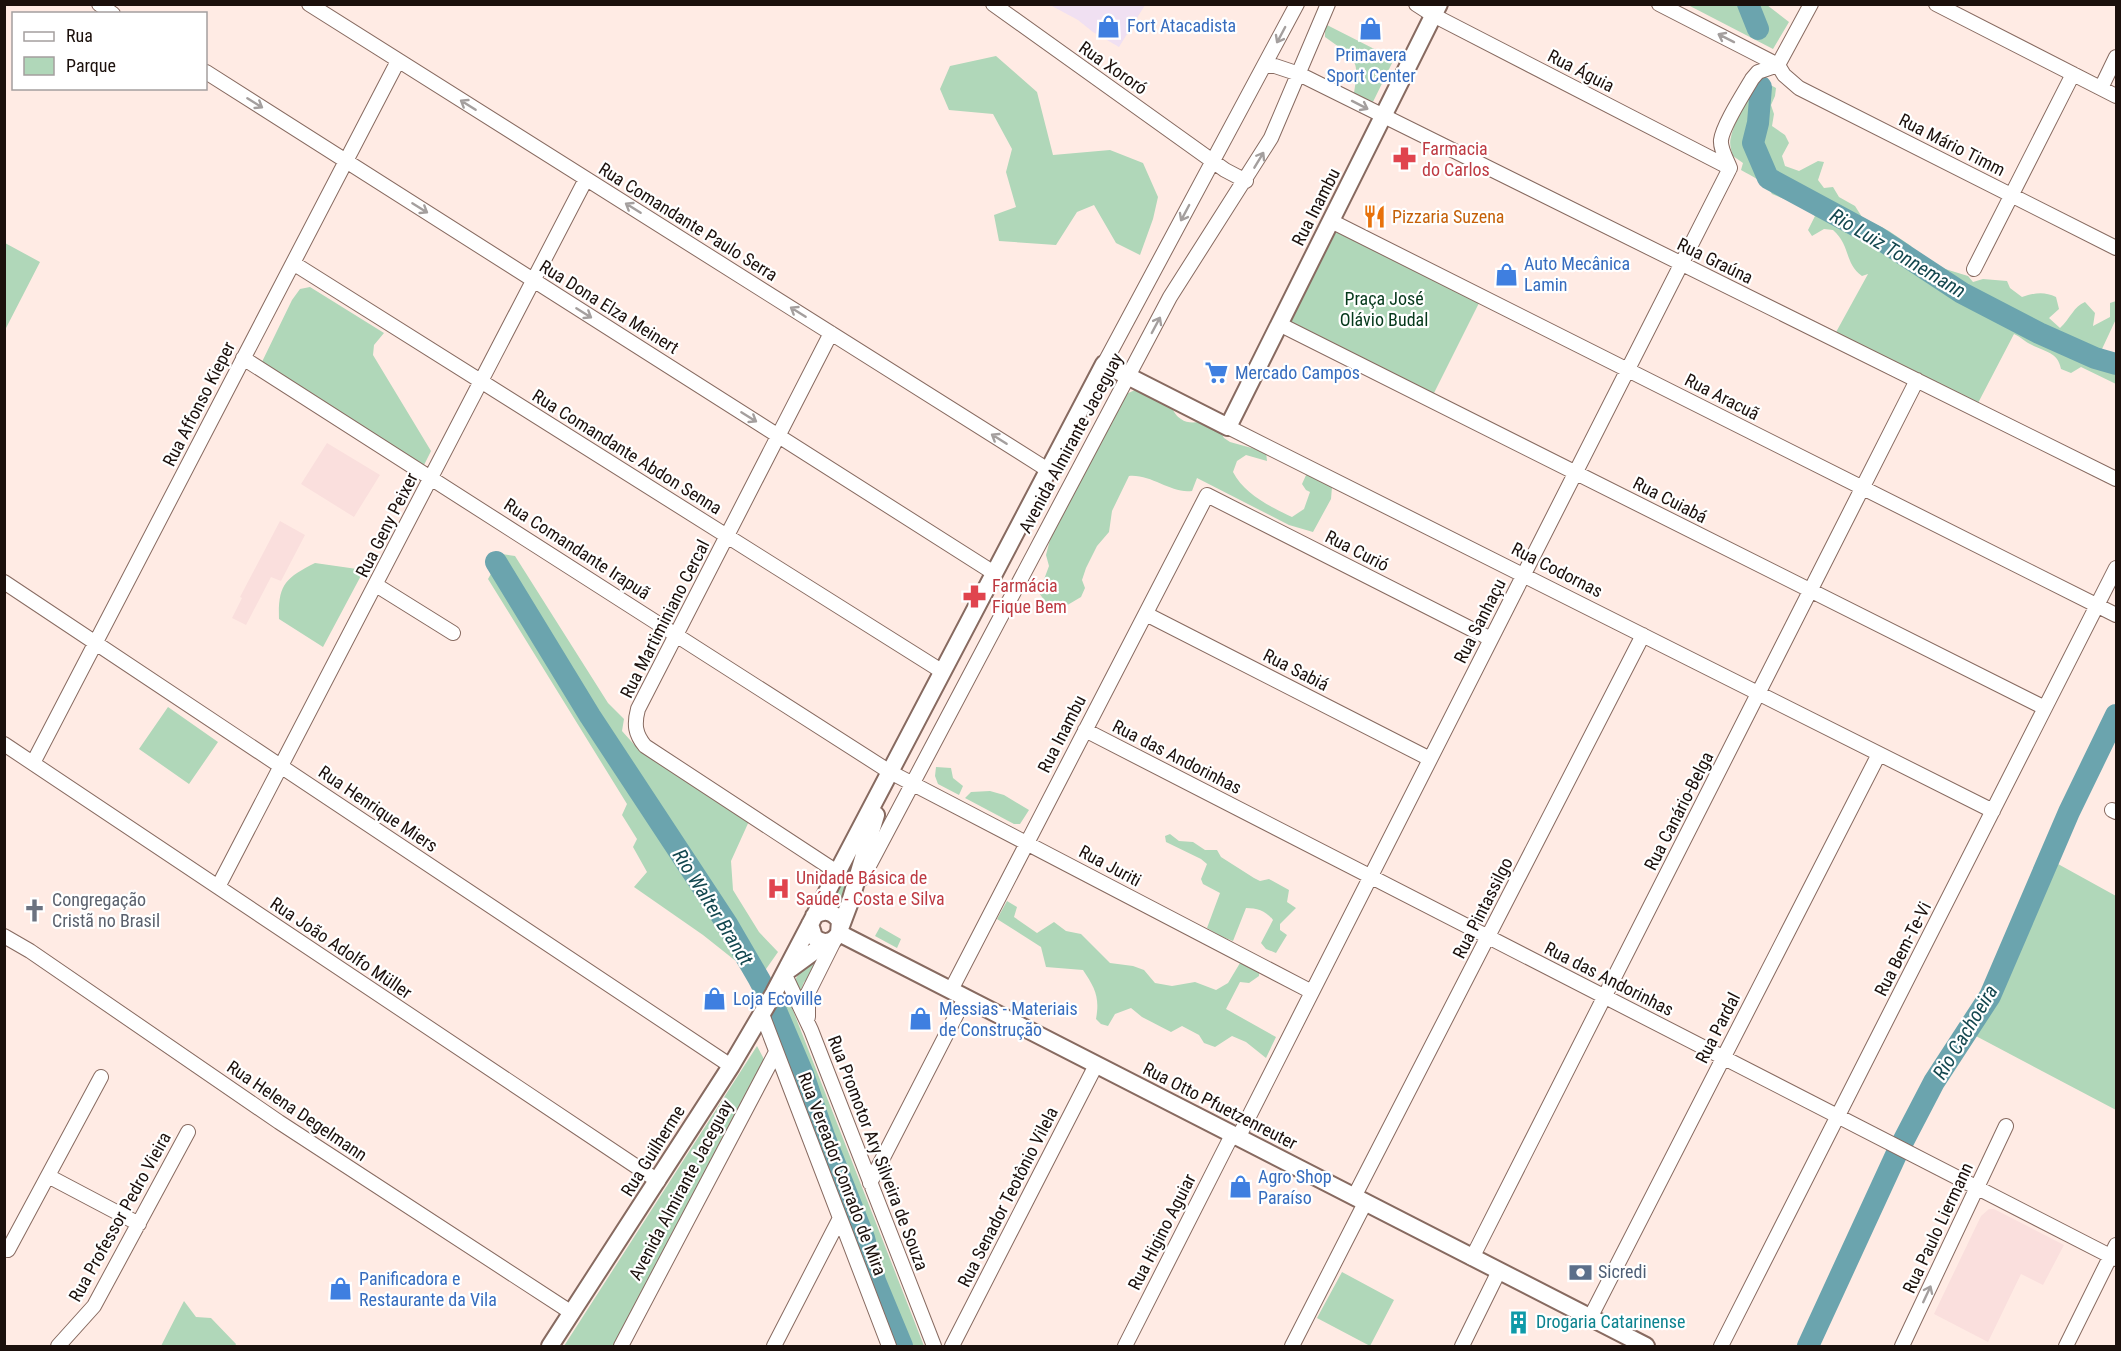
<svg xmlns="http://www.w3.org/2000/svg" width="2121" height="1351" viewBox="0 0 2121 1351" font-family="'Roboto Condensed',sans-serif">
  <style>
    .commercial { fill: #f0e0f2 }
    .education { fill: #fadfdd }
    .green { fill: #b0d7b9; fill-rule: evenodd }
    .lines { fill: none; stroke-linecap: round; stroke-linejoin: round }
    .river { stroke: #6ba4ae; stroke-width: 22 }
    .minor-casing { stroke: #876a60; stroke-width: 16 }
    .major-casing { stroke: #876a60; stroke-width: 20 }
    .minor { stroke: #fff; stroke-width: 14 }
    .major { stroke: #fff; stroke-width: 16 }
    .oneway { stroke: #a49f9e }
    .labels { text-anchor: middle; stroke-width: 4.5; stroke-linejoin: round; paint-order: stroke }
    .shop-label { font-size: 18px; fill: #366cbe; stroke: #fff; text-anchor: start }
    .street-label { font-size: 18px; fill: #1b100c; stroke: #fff }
    .health-label { font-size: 18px; fill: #be3a42; stroke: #fff; text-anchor: start }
    .food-label { font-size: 18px; fill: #c56008; stroke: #fff; text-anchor: start }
    .park-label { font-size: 18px; fill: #05381b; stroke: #fff }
    .worship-label { font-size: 18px; fill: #5b616d; stroke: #fff; text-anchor: start }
    .service-label { font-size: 18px; fill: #4e5e75; stroke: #fff; text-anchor: start }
    .culture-label { font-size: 18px; fill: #0d838f; stroke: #fff; text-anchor: start }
    .water-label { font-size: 20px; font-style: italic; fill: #13474f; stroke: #fff }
  </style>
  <rect width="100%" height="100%" fill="#ffebe4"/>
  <path class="commercial" d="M 1050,5 L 1145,5 L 1119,47 L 1093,32 L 1078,20 Z"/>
  <path class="education" d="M 327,443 L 380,475 L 354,517 L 301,484 Z
    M 280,521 L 305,535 L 281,581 L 271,577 L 246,625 L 232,618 L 242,598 L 240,597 Z
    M 1989,1209 L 1994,1209 L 2064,1245 L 2043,1285 L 2021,1274 L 1988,1342 L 1934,1314 L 1981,1216 Z"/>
  <path class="green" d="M 1688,5 L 1767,5 L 1789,22 L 1773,49 Z
    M 1325,24 L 1394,59 L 1370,108 L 1353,99 C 1360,58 1358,61 1325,37 Z
    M 996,56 L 1037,92 L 1053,155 L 1110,150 L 1143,163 L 1158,197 L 1153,219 L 1140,255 L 1116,243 L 1094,205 L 1077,212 L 1056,245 L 999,241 L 994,215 L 1016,207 L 1006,172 L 1012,149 L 993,114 L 949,110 L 940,89 L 950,66 Z
    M 1760,81 L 1755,98 L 1757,115 L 1748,133 L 1750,152 L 1759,164 L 1763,177 L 1770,186 L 1794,192 L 1788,186 L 1772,178 L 1763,156 L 1758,150 L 1758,139 L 1764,109 L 1765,82 L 1776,88 L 1775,96 L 1771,105 L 1774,114 L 1772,126 L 1785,135 L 1789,143 L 1782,156 L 1785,166 L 1799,171 L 1818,161 L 1824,162 L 1818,180 L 1824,188 L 1833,187 L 1839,197 L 1855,206 L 1862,217 L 1889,231 L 1911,246 L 1915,256 L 1929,264 L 1968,276 L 1973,282 L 1983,279 L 2007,281 L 2010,288 L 2022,297 C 2034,293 2044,291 2056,297 L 2059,309 L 2049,318 L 2060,328 C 2070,319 2074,306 2085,302 L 2095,313 L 2093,326 L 2110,317 L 2110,303 L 2116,301 L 2116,319 L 2102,349 L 2116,356 L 2116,384 L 2081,367 L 2071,373 L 2061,369 C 2058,352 2045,352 2032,345 C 2025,342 2021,337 2014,334 L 1978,403 L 1835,334 L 1868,274 L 1862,276 C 1844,263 1851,246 1833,230 L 1824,229 L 1812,236 L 1808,230 L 1815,216 L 1802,206 L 1772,194 C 1766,182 1751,176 1741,170 L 1743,163 L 1733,156 C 1731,150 1729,143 1731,137 C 1734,124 1749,85 1760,81 ZM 1798,194 L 1816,202 L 1886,243 L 1850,227 L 1811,206 ZM 1931,273 L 2058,340 L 2101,360 C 2077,360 1971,304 1949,288 C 1943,284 1936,278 1931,273 Z
    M 1335,224 L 1481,299 L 1433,395 L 1286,321 Z
    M 5,243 L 40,262 L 5,330 Z
    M 310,287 L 384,333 L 374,345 L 373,355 L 431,451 L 424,465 L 415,469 L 260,366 L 292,300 L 300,289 Z
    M 1135,390 C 1151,390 1161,394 1172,408 C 1174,412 1177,417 1181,419 C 1190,426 1203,420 1214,421 L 1224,438 L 1230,442 L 1266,452 L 1267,461 L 1246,455 L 1237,461 L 1233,472 C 1244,494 1271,507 1292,517 L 1304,509 L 1310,492 L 1306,490 L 1302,484 L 1307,473 L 1324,480 L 1332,487 L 1331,499 L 1313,532 L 1289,525 L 1197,478 L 1192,491 C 1171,494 1152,474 1129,476 L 1112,511 L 1109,532 L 1097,546 L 1086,568 L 1082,580 L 1085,588 L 1081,597 L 1054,613 L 1039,593 L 1049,566 L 1046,555 L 1053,528 L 1124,395 Z
    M 502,554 L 515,556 L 608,703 L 624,719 L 622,731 L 639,750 L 750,819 L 731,861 L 733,890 L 759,932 L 778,952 L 759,979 L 761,981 L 703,935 L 634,887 L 647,872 L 633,847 L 637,839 L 622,815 L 627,804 L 488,579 Z
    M 315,563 L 364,570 L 323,647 L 279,619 C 278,585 285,578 315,563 Z
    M 168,707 L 218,742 L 189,784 L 139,749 Z
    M 936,767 L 951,768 L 953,778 L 963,786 L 959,795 L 938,784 L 935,776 Z
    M 990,791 L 1004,795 L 1029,810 L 1020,824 L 1014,824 L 965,798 L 971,792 Z
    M 871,815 L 843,906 L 836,901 L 827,900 Z
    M 1170,834 L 1179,841 L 1193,842 L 1205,850 L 1217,850 L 1221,857 L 1254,878 L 1260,881 L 1269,879 L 1289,890 L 1287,902 L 1296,908 L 1280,924 L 1280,930 L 1287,935 L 1276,953 L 1266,949 L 1261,943 L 1273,920 C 1266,911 1257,908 1246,908 L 1233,941 L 1220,936 L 1207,928 L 1220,893 L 1203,884 L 1201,879 L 1207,864 L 1201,859 L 1166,842 L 1165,836 Z
    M 2058,864 L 2116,896 L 2116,1110 L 1974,1035 L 1998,999 Z
    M 1007,901 L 1017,907 L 1014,917 L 1037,933 L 1054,922 L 1066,931 L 1081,934 L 1110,963 L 1133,966 L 1144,970 L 1155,983 L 1172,986 L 1195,982 L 1216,990 L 1228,983 L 1240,963 L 1259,967 L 1259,976 L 1249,983 L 1240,982 L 1226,1009 L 1276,1037 L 1266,1058 L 1246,1042 L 1232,1036 L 1215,1047 L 1204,1043 L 1199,1035 L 1182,1026 L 1171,1032 L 1142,1017 L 1131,1008 L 1115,1014 L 1108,1026 L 1101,1024 L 1096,1019 C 1100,997 1095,988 1083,970 L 1046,967 L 1041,947 L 997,919 Z
    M 880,927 L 901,939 L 897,948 L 875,936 Z
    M 820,955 L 812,976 L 804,982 L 799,995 L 795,980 L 805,963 Z
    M 787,995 L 924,1346 L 898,1346 L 769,1022 Z
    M 757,1046 L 766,1063 L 613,1346 L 564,1346 Z
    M 1342,1272 L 1394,1300 L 1370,1346 L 1317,1318 Z
    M 184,1301 L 196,1317 L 211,1318 L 236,1344 L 235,1346 L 161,1346 Z"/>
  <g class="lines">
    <path class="river" d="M 1748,4 L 1758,29
      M 1761,87 L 1758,123 L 1753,143 L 1768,178 L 1877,237 L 1962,293 L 2039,333 L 2095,358 L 2116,364
      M 496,562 L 590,716 L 727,924 L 759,979 L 777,1013 L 803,1074 L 824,1136 L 864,1238 L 875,1281 L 902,1346
      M 1808,1346 L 1896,1155 L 1934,1082 L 1990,996 L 2069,812 L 2116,715"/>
    <defs>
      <path id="minor" d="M 99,4 L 113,14
        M 309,4 L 1048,470
        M 993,4 L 1225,170 L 1246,181
        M 1416,4 L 1433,15 L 1730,168
        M 1659,4 L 1778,65 L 1784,75 L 1799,88 L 2116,248
        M 1936,4 L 2116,96
        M 1264,66 L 1275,66 L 1299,74 L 2116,479
        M 206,72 L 994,573
        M 2101,88 L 2116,57
        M 1331,221 L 2116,615
        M 293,263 L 943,672
        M 1974,269 L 2073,74
        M 1279,324 L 2045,708
        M 831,333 L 638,709 C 634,724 635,734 645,746 L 837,872
        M 243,358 L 890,772 L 1312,992
        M 1104,364 L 1297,4
        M 1228,427 L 1993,811
        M 4,582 L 731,1066
        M 376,585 L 453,633
        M 1146,614 L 1430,759
        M 1085,730 L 2116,1259
        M 4,744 L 658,1181
        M 33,763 L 398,61
        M 2112,810 L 2116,812
        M 862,879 L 1170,297 L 1271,138 L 1328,4
        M 218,887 L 586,179
        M 4,936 L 30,951 L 279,1122 L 572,1313
        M 784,973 L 811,1030 L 934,1346
        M 951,990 L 1207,495 L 1491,639
        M 762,1014 L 889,1346
        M 808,1017 L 808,993 L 835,939
        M 1238,1138 L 1730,168 C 1727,160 1720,149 1721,140 C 1723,125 1744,93 1752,79 L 1758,72 L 1778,65 L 1811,4
        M 48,1176 L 139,1224
        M 870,1183 L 965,998
        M 1354,1197 L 1643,635
        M 8,1250 L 101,1077
        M 1472,1258 L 1917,380
        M 1590,1318 L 1879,754
        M 58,1346 L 94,1306 L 188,1132
        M 621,1346 L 776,1052
        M 774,1346 L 839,1220
        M 952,1346 L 1096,1065
        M 1125,1346 L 1232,1135
        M 1292,1346 L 1365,1203
        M 1462,1346 L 1499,1271
        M 1721,1346 L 2116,568
        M 1902,1346 L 2006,1126
        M 2066,1346 L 2116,1245"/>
      <path id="major" d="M 810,924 L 814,937 C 823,945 833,943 839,933 L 840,921 C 833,911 824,909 814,916
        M 841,926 L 850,902 L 876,815
        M 839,933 L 1646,1346
        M 790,969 L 827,942
        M 550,1346 L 731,1066 L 774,993 L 1104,364 L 1228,427 L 1439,4"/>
    </defs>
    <use href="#minor" class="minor-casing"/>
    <use href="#major" class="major-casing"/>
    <use href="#minor" class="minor"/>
    <use href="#major" class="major"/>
  </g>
  <defs><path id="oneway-shaft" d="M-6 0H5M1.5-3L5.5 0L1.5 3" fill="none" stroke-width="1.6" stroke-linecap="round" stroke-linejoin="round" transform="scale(1.5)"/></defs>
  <g class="oneway">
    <use href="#oneway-shaft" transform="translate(1281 35) rotate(118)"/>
    <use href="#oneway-shaft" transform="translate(1726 38) rotate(-153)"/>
    <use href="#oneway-shaft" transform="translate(255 103) rotate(32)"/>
    <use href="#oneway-shaft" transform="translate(468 105) rotate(-148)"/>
    <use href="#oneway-shaft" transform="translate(1360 105) rotate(27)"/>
    <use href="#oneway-shaft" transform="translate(1259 160) rotate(-59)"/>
    <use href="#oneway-shaft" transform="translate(420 208) rotate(32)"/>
    <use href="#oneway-shaft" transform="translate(633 208) rotate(-148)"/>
    <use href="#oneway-shaft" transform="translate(1185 213) rotate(118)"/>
    <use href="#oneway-shaft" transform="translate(798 312) rotate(-148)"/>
    <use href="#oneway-shaft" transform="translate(584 313) rotate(32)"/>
    <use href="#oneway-shaft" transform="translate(1156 325) rotate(-62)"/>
    <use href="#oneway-shaft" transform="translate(749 417) rotate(32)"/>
    <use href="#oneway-shaft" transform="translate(999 439) rotate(-148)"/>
    <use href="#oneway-shaft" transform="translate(1927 1294) rotate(-65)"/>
  </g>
  <defs>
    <symbol id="shop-bare" viewBox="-9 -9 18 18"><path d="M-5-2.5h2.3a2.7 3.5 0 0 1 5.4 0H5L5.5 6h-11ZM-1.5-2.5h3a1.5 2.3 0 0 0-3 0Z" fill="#3f7fe0" stroke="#fff" stroke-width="2.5" paint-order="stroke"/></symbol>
    <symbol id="pharmacy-bare" viewBox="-9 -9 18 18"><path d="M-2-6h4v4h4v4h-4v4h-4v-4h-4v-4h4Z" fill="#e0444e" stroke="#fff" stroke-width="2.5" paint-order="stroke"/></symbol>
    <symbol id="restaurant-bare" viewBox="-9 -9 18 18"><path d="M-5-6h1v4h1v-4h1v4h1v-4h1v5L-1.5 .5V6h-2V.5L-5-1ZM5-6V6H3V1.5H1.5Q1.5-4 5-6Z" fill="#e8710a" stroke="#fff" stroke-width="2.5" paint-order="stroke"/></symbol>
    <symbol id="supermarket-bare" viewBox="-9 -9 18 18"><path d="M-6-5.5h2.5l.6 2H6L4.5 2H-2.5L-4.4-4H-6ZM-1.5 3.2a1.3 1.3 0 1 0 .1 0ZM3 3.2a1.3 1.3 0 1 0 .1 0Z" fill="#3f7fe0" stroke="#fff" stroke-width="2.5" paint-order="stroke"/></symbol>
    <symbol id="hospital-bare" viewBox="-9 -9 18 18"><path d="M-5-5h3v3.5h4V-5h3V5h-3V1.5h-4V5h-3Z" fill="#e0444e" stroke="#fff" stroke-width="2.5" paint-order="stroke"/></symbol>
    <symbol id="church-bare" viewBox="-9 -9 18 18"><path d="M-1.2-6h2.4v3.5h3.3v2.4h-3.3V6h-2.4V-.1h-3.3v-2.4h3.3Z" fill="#6b7280" stroke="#fff" stroke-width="2.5" paint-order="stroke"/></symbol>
    <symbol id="bank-bare" viewBox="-9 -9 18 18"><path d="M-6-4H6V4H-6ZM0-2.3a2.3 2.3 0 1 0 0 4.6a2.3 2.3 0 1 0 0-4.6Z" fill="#5c6f8a" stroke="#fff" stroke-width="2.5" paint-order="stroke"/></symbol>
    <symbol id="building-bare" viewBox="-9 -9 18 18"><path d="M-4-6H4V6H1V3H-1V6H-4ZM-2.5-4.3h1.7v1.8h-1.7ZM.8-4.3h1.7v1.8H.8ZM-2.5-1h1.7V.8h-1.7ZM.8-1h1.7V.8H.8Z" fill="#0f9aa8" stroke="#fff" stroke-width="2.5" paint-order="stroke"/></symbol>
  </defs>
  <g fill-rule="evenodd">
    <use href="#shop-bare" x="1092" y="10" width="33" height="33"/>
    <use href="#shop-bare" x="1354" y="12" width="33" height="33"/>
    <use href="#pharmacy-bare" x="1388" y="142" width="33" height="33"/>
    <use href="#restaurant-bare" x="1358" y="200" width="33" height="33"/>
    <use href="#shop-bare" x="1490" y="258" width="33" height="33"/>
    <use href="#supermarket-bare" x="1200" y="356" width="33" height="33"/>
    <use href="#pharmacy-bare" x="958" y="580" width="33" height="33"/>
    <use href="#hospital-bare" x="762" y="872" width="33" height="33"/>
    <use href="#church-bare" x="18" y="894" width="33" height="33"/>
    <use href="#shop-bare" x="698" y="982" width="33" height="33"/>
    <use href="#shop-bare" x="904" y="1002" width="33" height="33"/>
    <use href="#shop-bare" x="1224" y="1170" width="33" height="33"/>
    <use href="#bank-bare" x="1564" y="1256" width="33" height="33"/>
    <use href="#shop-bare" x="324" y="1272" width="33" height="33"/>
    <use href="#building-bare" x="1502" y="1306" width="33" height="33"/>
  </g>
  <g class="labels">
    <g class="shop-label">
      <text x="1127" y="32">Fort Atacadista</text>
      <text x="1371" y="61" text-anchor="middle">Primavera<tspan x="1371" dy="21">Sport Center</tspan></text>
      <text x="1524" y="270">Auto Mecânica<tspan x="1524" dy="21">Lamin</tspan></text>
      <text x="1235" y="379">Mercado Campos</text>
      <text x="733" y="1005">Loja Ecoville</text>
      <text x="939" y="1015">Messias - Materiais<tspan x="939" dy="21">de Construção</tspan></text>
      <text x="1258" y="1183">Agro Shop<tspan x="1258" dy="21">Paraíso</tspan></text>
      <text x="359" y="1285">Panificadora e<tspan x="359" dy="21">Restaurante da Vila</tspan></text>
    </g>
    <g class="street-label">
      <text transform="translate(1113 68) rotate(35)" y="6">Rua Xororó</text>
      <text transform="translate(1581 71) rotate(27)" y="6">Rua Águia</text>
      <text transform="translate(1952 145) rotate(27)" y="6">Rua Mário Timm</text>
      <text transform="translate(1316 207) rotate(-63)" y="6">Rua Inambu</text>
      <text transform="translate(688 222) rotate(32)" y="6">Rua Comandante Paulo Serra</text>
      <text transform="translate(1715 261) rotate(26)" y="6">Rua Graúna</text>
      <text transform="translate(609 307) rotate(32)" y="6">Rua Dona Elza Meinert</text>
      <text transform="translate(1722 397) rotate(27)" y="6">Rua Aracuã</text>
      <text transform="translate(199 404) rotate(-63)" y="6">Rua Affonso Kieper</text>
      <text transform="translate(1071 443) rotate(-62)" y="6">Avenida Almirante Jaceguay</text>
      <text transform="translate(627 452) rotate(32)" y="6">Rua Comandante Abdon Senna</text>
      <text transform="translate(1670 500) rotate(27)" y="6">Rua Cuiabá</text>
      <text transform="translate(387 525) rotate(-63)" y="6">Rua Geny Peixer</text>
      <text transform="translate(577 549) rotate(33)" y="6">Rua Comandante Irapuã</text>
      <text transform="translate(1357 551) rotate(27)" y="6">Rua Curió</text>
      <text transform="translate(1557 570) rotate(27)" y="6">Rua Codornas</text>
      <text transform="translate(665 619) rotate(-63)" y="6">Rua Martiminiano Cercal</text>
      <text transform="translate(1480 621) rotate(-63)" y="6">Rua Sanhaçu</text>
      <text transform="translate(1296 670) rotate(27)" y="6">Rua Sabiá</text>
      <text transform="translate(1062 734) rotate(-63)" y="6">Rua Inambu</text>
      <text transform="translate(1177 757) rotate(27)" y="6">Rua das Andorinhas</text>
      <text transform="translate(378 809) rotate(34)" y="6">Rua Henrique Miers</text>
      <text transform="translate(1679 811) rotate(-63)" y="6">Rua Canário-Belga</text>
      <text transform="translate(1110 866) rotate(28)" y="6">Rua Juriti</text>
      <text transform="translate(1483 908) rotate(-63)" y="6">Rua Pintassilgo</text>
      <text transform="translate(341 948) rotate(34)" y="6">Rua João Adolfo Müller</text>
      <text transform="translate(1903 949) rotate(-63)" y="6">Rua Bem-Te-Vi</text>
      <text transform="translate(1609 979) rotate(27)" y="6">Rua das Andorinhas</text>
      <text transform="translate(1718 1028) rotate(-63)" y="6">Rua Pardal</text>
      <text transform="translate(1220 1106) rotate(27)" y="6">Rua Otto Pfuetzenreuter</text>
      <text transform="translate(297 1111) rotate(34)" y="6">Rua Helena Degelmann</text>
      <text transform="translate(653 1151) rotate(-58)" y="6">Rua Guilherme</text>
      <text transform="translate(878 1153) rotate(69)" y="6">Rua Promotor Ary Silveira de Souza</text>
      <text transform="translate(842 1174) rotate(69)" y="6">Rua Vereador Conrado de Mira</text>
      <text transform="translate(681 1190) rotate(-62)" y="6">Avenida Almirante Jaceguay</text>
      <text transform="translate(1008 1197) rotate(-63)" y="6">Rua Senador Teotônio Vilela</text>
      <text transform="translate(120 1217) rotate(-61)" y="6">Rua Professor Pedro Vieira</text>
      <text transform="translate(1938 1228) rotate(-65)" y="6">Rua Paulo Liermann</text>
      <text transform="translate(1162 1232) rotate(-63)" y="6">Rua Higino Aguiar</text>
    </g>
    <g class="health-label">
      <text x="1422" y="155">Farmacia<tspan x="1422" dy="21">do Carlos</tspan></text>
      <text x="992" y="592">Farmácia<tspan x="992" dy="21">Fique Bem</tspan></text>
      <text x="796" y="884">Unidade Básica de<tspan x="796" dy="21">Saúde - Costa e Silva</tspan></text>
    </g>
    <g class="food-label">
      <text x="1392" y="223">Pizzaria Suzena</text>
    </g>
    <g class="park-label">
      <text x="1384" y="305">Praça José<tspan x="1384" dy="21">Olávio Budal</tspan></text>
    </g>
    <g class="worship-label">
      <text x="52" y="906">Congregação<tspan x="52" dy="21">Cristã no Brasil</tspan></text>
    </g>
    <g class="service-label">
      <text x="1598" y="1278">Sicredi</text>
    </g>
    <g class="culture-label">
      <text x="1536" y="1328">Drogaria Catarinense</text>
    </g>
    <g class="water-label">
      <text transform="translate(1898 253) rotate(31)" y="7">Rio Luiz Tonnemann</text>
      <text transform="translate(713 907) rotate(58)" y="7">Rio Walter Brandt</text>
      <text transform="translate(1965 1032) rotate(-59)" y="7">Rio Cachoeira</text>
    </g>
  </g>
  <rect width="2121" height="1351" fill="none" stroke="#1b100c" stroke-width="12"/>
  <rect x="12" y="12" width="195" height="78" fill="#ffffff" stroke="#a49f9e" stroke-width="1.5"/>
  <rect x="24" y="32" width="30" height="9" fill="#ffffff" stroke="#a49f9e" stroke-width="1.5"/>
  <text x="66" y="42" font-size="18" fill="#1b100c">Rua</text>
  <rect x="24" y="57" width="30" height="18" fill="#b0d7b9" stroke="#a49f9e" stroke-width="1.5"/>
  <text x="66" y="72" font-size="18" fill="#1b100c">Parque</text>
</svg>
